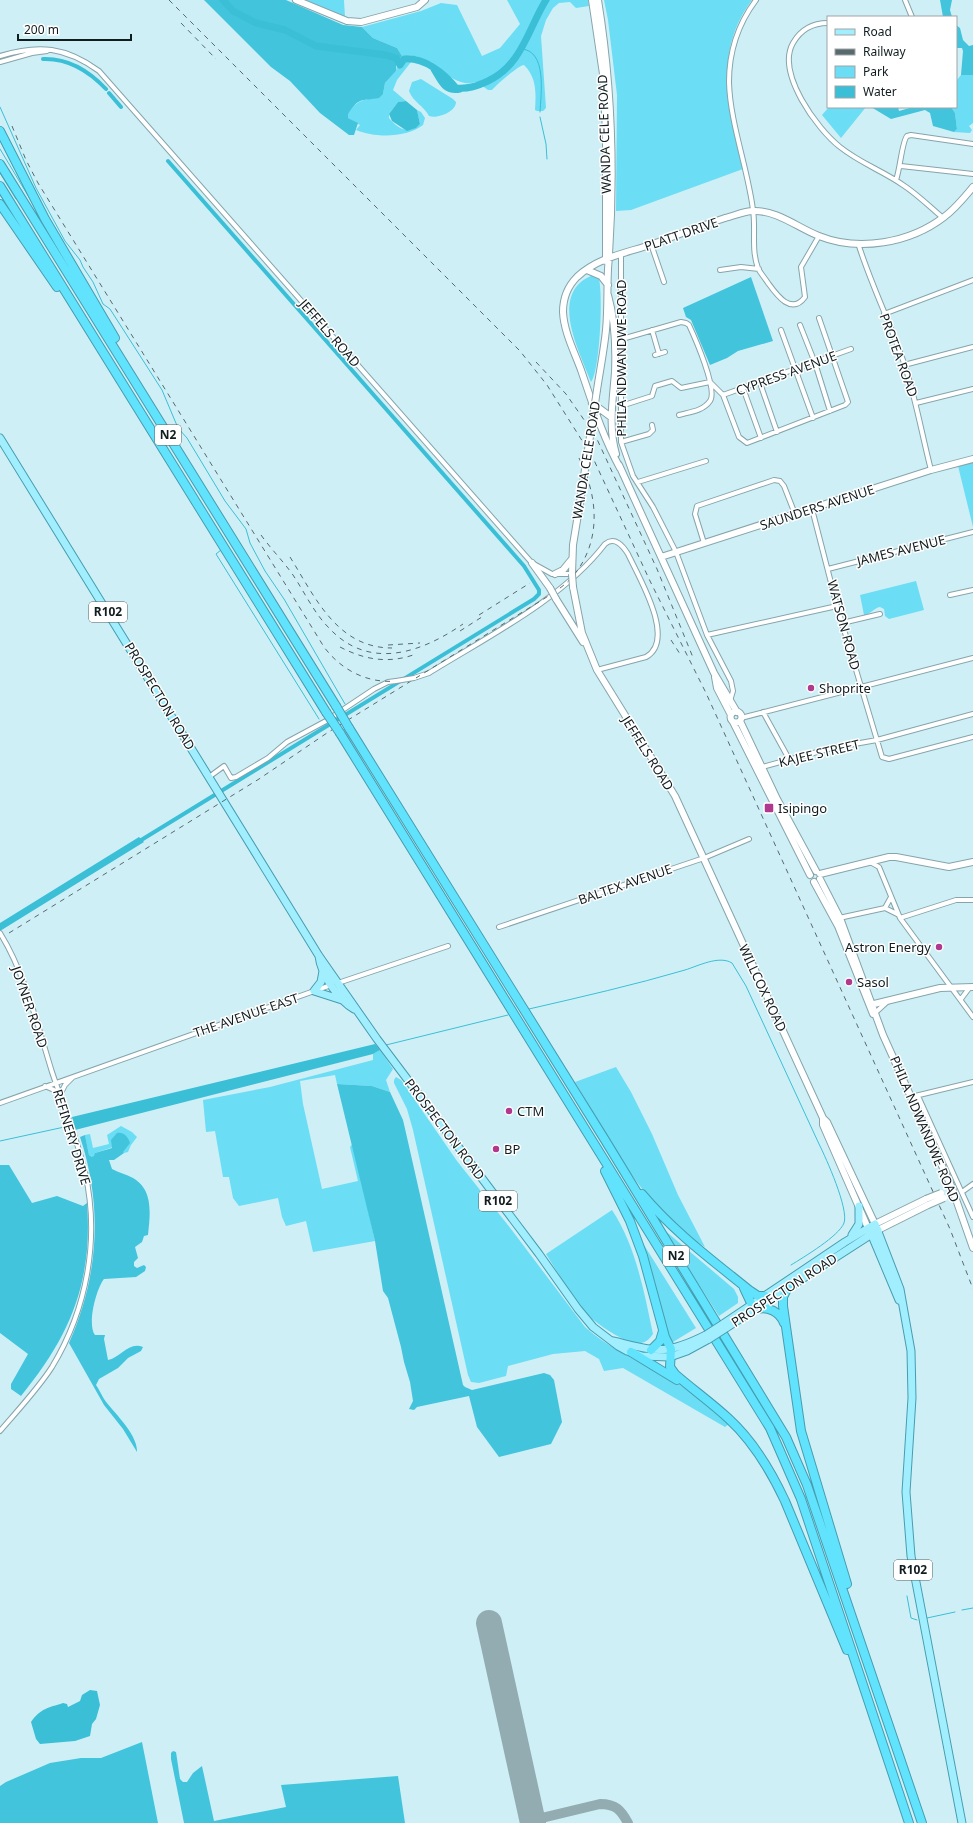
<svg xmlns="http://www.w3.org/2000/svg" width="973" height="1823" viewBox="0 0 973 1823" font-family="'Noto Sans',sans-serif">
  <style>
    .green { fill: #6bddf4 }
    .forest { fill: #41c4dc }
    .water { fill: #3abfd7 }
    .lines { fill: none; stroke-linecap: round; stroke-linejoin: round }
    .stream { stroke: #3abfd7; stroke-width: 1 }
    .canal { stroke: #3abfd7; stroke-width: 4 }
    .river { stroke: #3abfd7; stroke-width: 7 }
    .taxiway { stroke: #93acb2; stroke-width: 10 }
    .runway { stroke: #93acb2; stroke-width: 26 }
    .street-casing { stroke: #86a4ab; stroke-width: 6 }
    .secondary-casing { stroke: #86a4ab; stroke-width: 8 }
    .primary-casing { stroke: #469daf; stroke-width: 9 }
    .highway-casing { stroke: #469daf; stroke-width: 10 }
    .street { stroke: #fff; stroke-width: 4 }
    .secondary { stroke: #fff; stroke-width: 6 }
    .primary { stroke: #a1eefe; stroke-width: 7 }
    .highway { stroke: #62e3fd; stroke-width: 8 }
    .rail { stroke: #576a6e; stroke-width: 1; stroke-dasharray: 5 5; stroke-linecap: butt }
    .street-bridge-casing { stroke: #86a4ab; stroke-width: 6; stroke-linecap: butt }
    .secondary-bridge-casing { stroke: #86a4ab; stroke-width: 8; stroke-linecap: butt }
    .primary-bridge-casing { stroke: #469daf; stroke-width: 9; stroke-linecap: butt }
    .highway-bridge-casing { stroke: #469daf; stroke-width: 10; stroke-linecap: butt }
    .street-bridge { stroke: #fff; stroke-width: 4 }
    .secondary-bridge { stroke: #fff; stroke-width: 6 }
    .primary-bridge { stroke: #a1eefe; stroke-width: 7 }
    .highway-bridge { stroke: #62e3fd; stroke-width: 8 }
    .poi-dot { fill: #b0398e; stroke: #fff; stroke-width: 1.5 }
    .labels { text-anchor: middle; stroke-width: 3; stroke-linejoin: round; paint-order: stroke }
    .shield { fill: #fff; stroke: #586062; stroke-width: 1 }
    .shield-label { font-size: 12px; font-weight: bold; fill: #111c1f }
    .street-label { font-size: 13px; fill: #111c1f; stroke: #fff }
    .poi-label { font-size: 13px; fill: #111c1f; stroke: #fff; text-anchor: start }
  </style>
  <rect width="100%" height="100%" fill="#cfeff6"/>
  <path class="green" d="M 303,0 L 344,0 L 345,18 Z
    M 507,0 L 588,0 L 589,6 L 576,8 L 570,2 L 559,3 L 553,8 L 546,20 L 541,36 L 546,108 L 543,111 L 537,111 L 535,110 C 536,93 537,78 524,65 C 519,65 496,85 492,90 L 488,90 L 477,82 C 474,82 469,84 465,83 C 440,78 430,51 402,56 L 397,48 L 373,38 L 362,27 L 421,11 L 441,3 L 457,5 L 482,56 L 500,48 L 520,24 Z
    M 604,0 L 752,0 C 712,53 730,110 743,169 L 631,210 L 616,211 L 617,95 L 608,20 Z
    M 405,61 L 411,62 L 397,80 L 393,90 L 406,101 L 398,102 L 389,114 L 389,118 C 398,129 409,135 420,124 L 417,110 L 421,112 L 425,118 L 423,125 C 406,138 375,138 356,130 L 360,125 L 348,118 L 347,114 C 361,95 365,103 383,94 L 385,83 L 396,71 L 397,65 L 399,68 L 403,66 Z
    M 961,75 L 973,75 L 973,123 L 969,126 L 972,130 L 970,133 L 954,132 L 957,129 L 955,113 L 951,107 L 956,107 L 956,81 Z
    M 421,79 L 453,99 L 456,102 C 456,112 437,119 429,116 C 424,106 413,102 409,91 L 412,82 Z
    M 829,107 L 866,107 L 841,138 L 822,115 Z
    M 593,275 L 599,279 C 603,295 600,371 591,382 C 580,352 547,293 593,275 Z
    M 973,462 L 973,527 L 958,466 Z
    M 916,581 L 924,610 L 889,619 L 885,616 L 884,609 L 880,607 C 874,608 871,614 864,615 L 860,595 Z
    M 380,1050 L 393,1069 L 386,1080 L 390,1092 L 372,1086 L 337,1084 L 335,1075 L 300,1081 L 303,1104 L 322,1189 L 358,1181 L 350,1147 L 353,1143 L 375,1241 L 313,1252 L 306,1221 L 286,1226 L 282,1217 L 278,1198 L 239,1206 L 233,1198 L 229,1177 L 223,1177 L 215,1131 L 206,1132 L 203,1100 L 270,1087 L 373,1060 L 373,1054 Z
    M 616,1067 L 631,1092 L 652,1134 L 678,1195 L 705,1247 C 697,1242 689,1237 682,1231 C 635,1192 606,1133 575,1082 Z
    M 396,1077 L 401,1080 L 457,1161 L 511,1229 L 585,1327 C 608,1348 643,1363 671,1379 C 692,1392 711,1407 729,1424 L 725,1427 L 623,1368 L 604,1371 L 599,1359 L 585,1351 L 553,1354 L 508,1366 L 506,1376 L 479,1383 L 471,1382 L 468,1375 L 413,1130 L 407,1109 L 394,1083 L 394,1080 Z
    M 121,1126 L 132,1132 L 137,1137 L 131,1145 L 128,1152 L 124,1153 L 113,1147 L 95,1153 L 95,1157 L 92,1157 L 89,1155 L 85,1135 L 90,1134 L 93,1148 L 109,1144 L 107,1135 Z
    M 612,1210 C 636,1246 644,1292 653,1334 C 650,1338 647,1342 641,1343 C 628,1346 597,1324 588,1315 C 571,1297 559,1274 546,1254 Z
    M 662,1228 L 734,1289 L 738,1297 L 738,1303 L 719,1316 Z
    M 634,1229 L 696,1328 L 673,1342 L 665,1337 C 661,1299 648,1265 634,1229 Z"/>
  <path class="forest" d="M 204,0 L 286,0 L 343,25 L 362,27 L 373,38 L 397,48 L 402,56 L 396,64 L 396,71 L 385,83 L 383,94 L 379,98 C 361,101 359,97 348,114 L 348,118 L 358,123 L 354,135 L 349,135 L 320,113 L 290,81 L 271,67 Z
    M 940,0 L 952,0 L 950,10 L 952,17 L 943,17 Z
    M 956,25 L 960,28 L 963,40 L 969,46 L 973,45 L 973,75 L 961,75 L 963,51 L 962,48 L 956,48 Z
    M 871,107 L 898,107 L 899,111 L 913,107 L 951,107 L 955,113 L 957,129 L 954,132 L 933,126 L 930,113 L 925,110 L 891,119 Z
    M 751,277 L 773,341 L 738,351 L 727,358 L 710,365 L 691,320 L 686,317 L 683,308 Z
    M 337,1084 L 372,1086 L 390,1092 L 403,1120 L 406,1133 L 463,1385 L 465,1387 L 472,1390 L 544,1373 L 550,1375 L 554,1380 L 562,1422 L 551,1444 L 499,1457 L 477,1427 L 469,1396 L 417,1407 L 414,1410 L 409,1409 L 413,1401 L 410,1382 L 404,1362 L 401,1347 L 388,1298 L 383,1291 L 375,1241 Z
    M 117,1133 C 124,1132 128,1137 130,1143 L 123,1152 L 124,1153 L 114,1160 L 109,1160 L 112,1169 C 119,1173 126,1174 133,1178 C 154,1190 150,1215 148,1235 L 144,1236 L 142,1242 L 135,1247 L 138,1258 L 134,1262 L 134,1266 L 137,1268 L 144,1265 L 146,1267 L 145,1271 L 136,1277 L 104,1279 C 96,1289 87,1325 95,1335 L 105,1335 L 104,1339 L 108,1360 C 120,1358 129,1341 143,1347 L 141,1351 L 128,1358 L 118,1368 L 99,1379 L 96,1385 C 99,1389 101,1394 104,1399 C 113,1412 138,1434 137,1452 L 123,1429 L 104,1405 L 69,1343 C 99,1276 103,1206 80,1137 L 85,1135 L 89,1155 L 92,1157 L 94,1156 L 95,1153 L 112,1148 L 111,1140 Z
    M 0,1165 L 9,1165 L 32,1203 L 57,1196 L 83,1206 L 87,1203 C 93,1282 70,1336 21,1396 L 11,1389 L 11,1384 L 28,1354 L 0,1333 Z
    M 142,1742 L 158,1823 L 0,1823 L 0,1786 L 6,1782 L 50,1763 L 81,1758 L 101,1758 Z
    M 173,1751 L 176,1752 L 180,1779 L 183,1782 L 187,1782 L 193,1773 L 202,1766 L 214,1821 L 286,1807 L 281,1785 L 398,1776 L 405,1823 L 184,1823 L 171,1759 L 171,1753 Z"/>
  <path class="water" d="M 406,101 L 417,110 L 420,124 L 416,128 L 407,131 L 392,121 L 389,114 L 398,102 Z
    M 139,837 L 144,842 L 0,931 L 0,923 Z
    M 375,1044 L 380,1050 L 373,1054 L 75,1130 L 72,1117 Z
    M 90,1690 L 97,1691 L 100,1705 L 96,1719 L 92,1724 L 90,1736 L 75,1741 L 40,1744 L 36,1739 L 31,1722 C 41,1708 48,1708 63,1703 L 67,1704 L 68,1707 L 80,1701 L 82,1695 Z"/>
  <g class="lines">
    <path class="stream" d="M 522,49 C 547,51 541,93 540,112
      M 0,107 L 36,188 L 65,241 L 80,260 L 83,267 L 93,282 L 103,304 L 110,309 L 162,390 L 178,428 L 187,438 L 225,501 L 246,529 L 250,543 L 265,571 L 284,599 L 345,704
      M 540,117 L 546,144 L 547,159
      M 0,149 L 33,204
      M 0,173 L 16,199
      M 0,195 L 9,208
      M 221,550 L 216,554 L 319,719
      M 529,1009 C 581,997 634,985 685,970 C 698,966 719,955 732,963 L 746,986 L 819,1144 C 826,1158 849,1209 844,1223 C 839,1236 804,1257 791,1265
      M 386,1045 L 508,1015
      M 0,1141 L 69,1126
      M 907,1596 L 911,1618 L 917,1620
      M 962,1610 L 973,1608
      M 927,1618 L 955,1612"/>
    <path class="canal" d="M 43,59 C 69,58 89,71 106,89
      M 109,93 L 121,107
      M 138,842 L 534,599 L 539,594 L 539,590 L 524,566 L 168,161"/>
    <path class="river" d="M 223,0 L 233,11 L 256,23 L 285,30 L 316,46 L 386,55 L 396,58 L 400,65 L 404,59 C 424,57 444,73 456,88 C 469,89 477,86 488,81 C 522,65 528,29 546,0
      M 434,69 C 441,80 444,92 460,89"/>
    <path class="taxiway" d="M 533,1820 L 600,1804 C 616,1804 621,1810 628,1823"/>
    <path class="runway" d="M 489,1623 L 533,1823"/>
    <defs>
      <path id="street" d="M 756,0 C 738,24 729,51 729,82 C 730,123 748,169 753,210 C 756,229 751,250 758,268 C 760,273 765,278 768,283 C 776,294 791,316 805,297 L 801,267 L 819,236
        M 905,0 L 912,17
        M 828,23 C 813,23 801,29 793,43 C 776,73 817,129 840,147 C 860,163 883,171 903,185 C 917,194 930,207 943,218
        M 0,56 C 39,44 66,47 99,71 L 532,563 L 552,574 L 572,574
        M 0,62 L 32,53 L 47,51
        M 901,166 L 973,174
        M 896,180 C 900,170 902,141 907,136 L 911,135 L 973,144
        M 858,243 C 871,285 891,324 905,366 C 916,400 922,435 931,470
        M 651,244 L 664,282
        M 621,254 L 621,442 L 633,476 L 653,507 L 676,552 L 707,635 L 731,681 L 733,691 L 730,701
        M 720,270 L 741,267 L 759,269
        M 884,314 L 973,280
        M 800,325 L 815,363 L 830,411
        M 652,330 L 659,354
        M 781,330 L 813,418
        M 622,339 L 681,322 L 686,323 L 689,325 C 695,338 718,390 710,401 C 703,411 690,412 679,415
        M 655,355 L 665,352
        M 904,365 L 973,347
        M 760,383 L 777,432
        M 743,388 L 761,438
        M 723,395 L 739,437 L 747,443 L 845,405 L 848,402 L 819,318
        M 916,403 L 973,389
        M 621,406 L 652,396 L 655,386 L 672,381 L 681,388 L 710,382 L 723,395 L 851,349
        M 621,442 L 649,434 L 653,430 L 652,425
        M 638,482 L 706,461
        M 812,509 L 837,606 L 882,757 L 889,759 L 973,737
        M 704,543 L 695,514 L 697,506 L 774,480 L 780,481 L 784,486 L 795,514
        M 828,569 L 973,532
        M 950,595 L 973,590
        M 842,623 L 880,614
        M 707,635 L 837,606
        M 414,678 L 429,673 C 487,637 563,599 605,544 C 615,536 623,546 628,554 C 638,576 677,640 646,657 L 597,670
        M 763,712 L 789,759
        M 741,718 L 973,658
        M 762,767 L 832,748 L 877,740 L 973,714
        M 209,777 L 224,766 L 231,778 L 236,777 L 268,758 L 287,742 L 326,721 L 374,689 L 388,682 L 396,681
        M 870,862 L 879,867 L 900,918 L 973,1017
        M 885,908 L 891,897
        M 839,918 L 885,908 L 897,914
        M 900,918 L 956,900 L 973,900
        M 499,927 L 704,858 L 749,839
        M 0,933 C 25,973 38,1027 52,1072 C 63,1105 77,1138 85,1172 C 100,1239 87,1309 52,1367 C 37,1390 18,1410 0,1431
        M 338,983 L 448,946
        M 961,999 L 970,987
        M 875,1013 L 887,1002
        M 45,1086 L 54,1090 L 60,1095 L 65,1085 L 72,1078
        M 918,1096 L 973,1217
        M 911,1097 L 973,1082
        M 0,1103 L 331,985
        M 962,1192 L 973,1184"/>
      <path id="secondary" d="M 296,0 L 347,21 L 361,22 L 417,7 L 425,0
        M 592,0 L 603,74 L 606,132 L 606,261
        M 587,270 L 601,276 L 608,285
        M 608,295 C 615,320 616,347 615,372 C 613,399 608,427 616,454
        M 597,390 C 600,370 604,350 606,330 C 608,309 607,289 608,269 C 615,177 613,92 598,0
        M 592,403 L 611,417
        M 619,465 L 714,673 L 737,712
        M 620,468 C 602,435 593,405 581,370 C 574,351 564,332 563,312 C 563,299 568,286 577,277 C 598,257 627,253 653,244 C 677,235 701,226 725,218 C 734,216 744,211 753,211 C 777,210 798,228 819,236 C 859,252 910,243 944,217 C 955,209 964,198 973,187
        M 661,557 L 931,470 L 973,459
        M 532,563 L 550,588
        M 555,574 L 563,570 L 572,559
        M 572,574 L 573,545 L 581,496
        M 573,587 L 582,633 L 597,670 L 675,796 L 823,1118 L 823,1125 L 868,1228
        M 556,599 L 583,642
        M 715,677 L 717,688 L 731,715
        M730.5 717a5.5 5.5 0 1 1 11 0a5.5 5.5 0 1 1-11 0Z
        M 740,721 L 777,799 L 816,871
        M 733,722 L 810,875
        M 820,874 L 889,857 L 896,857 L 949,867 L 973,862
        M 820,879 L 840,918 L 883,1035 L 952,1188 L 973,1248
        M 814,882 L 838,926 L 873,1014
        M 870,1005 L 940,988 L 973,987
        M 823,1118 L 827,1122 L 875,1224 L 926,1199
        M 878,1230 L 928,1205"/>
      <path id="primary" d="M 0,438 L 319,956 L 377,1039 L 539,1254 L 578,1309 L 593,1327 L 618,1346 L 627,1351 L 642,1356 L 670,1357 L 687,1351 L 709,1339
        M 319,956 C 321,974 338,1000 354,1009
        M 323,971 L 321,982 L 314,991 L 342,1000
        M 870,1231 L 899,1300
        M 852,1235 L 859,1224 L 859,1206
        M 723,1324 L 845,1242 L 875,1224 L 900,1289 L 911,1351 L 912,1398 L 906,1492 L 911,1556 L 962,1823
        M 726,1328 L 878,1230
        M 613,1341 C 656,1351 664,1356 706,1335"/>
      <path id="highway" d="M 0,131 L 45,219 L 115,338
        M 0,164 L 336,706
        M 0,186 L 326,712
        M 0,204 L 57,287
        M 349,728 L 605,1140 L 786,1437 L 807,1485 L 922,1823
        M 340,733 L 770,1428 L 801,1499 L 909,1823
        M 605,1171 L 630,1221 L 643,1256 L 665,1337 L 671,1349 L 670,1367 L 675,1374 C 692,1389 712,1403 729,1419 C 754,1442 771,1471 785,1501 L 847,1650
        M 642,1194 C 673,1231 712,1260 749,1290 L 758,1296 L 765,1296
        M 788,1287 L 783,1297 L 783,1306 L 801,1431 L 847,1584
        M 744,1288 L 752,1305 L 757,1309 C 768,1306 780,1312 784,1323
        M 651,1350 L 660,1341 L 663,1331
        M 631,1352 L 677,1380"/>
    </defs>
    <use href="#street" class="street-casing"/>
    <use href="#secondary" class="secondary-casing"/>
    <use href="#primary" class="primary-casing"/>
    <use href="#highway" class="highway-casing"/>
    <use href="#street" class="street"/>
    <use href="#secondary" class="secondary"/>
    <use href="#primary" class="primary"/>
    <use href="#highway" class="highway"/>
    <path class="rail" d="M 169,0 L 520,351 L 547,385 L 593,458 L 650,581 L 706,693 L 950,1229 L 973,1289
      M 181,23 L 216,59
      M 12,126 L 26,160 L 38,183 L 324,647 C 345,675 378,688 412,678
      M 536,362 L 566,394 L 596,437 L 657,569 L 694,660
      M 261,535 C 271,549 283,561 293,575 C 305,593 314,613 329,628 C 369,671 421,653 463,624
      M 290,557 C 315,597 337,648 392,648
      M 479,615 L 530,583
      M 460,631 L 485,615
      M 671,640 L 680,654
      M 388,645 L 420,643
      M 340,647 C 365,660 389,664 416,654
      M 9,933 L 259,779 L 327,733 L 542,600 C 553,593 565,586 574,575 C 602,540 598,496 579,458"/>
    <defs>
      <path id="street-bridge" d="M 396,681 L 414,678"/>
      <path id="secondary-bridge" d="M 581,496 L 597,390
        M 572,574 L 573,587
        M 550,588 L 556,599
        M 926,1199 L 941,1193
        M 928,1205 L 944,1198"/>
      <path id="primary-bridge" d="M 706,1335 L 723,1324
        M 709,1339 L 726,1328"/>
      <path id="highway-bridge" d="M 336,706 L 349,728
        M 326,712 L 340,733"/>
    </defs>
    <use href="#street-bridge" class="street-bridge-casing"/>
    <use href="#secondary-bridge" class="secondary-bridge-casing"/>
    <use href="#primary-bridge" class="primary-bridge-casing"/>
    <use href="#highway-bridge" class="highway-bridge-casing"/>
    <use href="#street-bridge" class="street-bridge"/>
    <use href="#secondary-bridge" class="secondary-bridge"/>
    <use href="#primary-bridge" class="primary-bridge"/>
    <use href="#highway-bridge" class="highway-bridge"/>
  </g>
  <g class="poi-dot">
    <circle cx="811" cy="688" r="4"/>
    <rect x="764" y="803" width="10" height="10" rx="2"/>
    <circle cx="939" cy="947" r="4"/>
    <circle cx="849" cy="982" r="4"/>
    <circle cx="509" cy="1111" r="4"/>
    <circle cx="496" cy="1149" r="4"/>
  </g>
  <g class="labels">
    <g class="shield">
      <rect x="155" y="425" width="26" height="20" rx="3"/>
      <rect x="89" y="602" width="38" height="20" rx="3"/>
      <rect x="479" y="1191" width="38" height="20" rx="3"/>
      <rect x="663" y="1246" width="26" height="20" rx="3"/>
      <rect x="894" y="1560" width="38" height="20" rx="3"/>
    </g>
    <g class="shield-label">
      <text x="168" y="439">N2</text>
      <text x="108" y="616">R102</text>
      <text x="498" y="1205">R102</text>
      <text x="676" y="1260">N2</text>
      <text x="913" y="1574">R102</text>
    </g>
    <g class="street-label">
      <text transform="translate(604 134) rotate(-92)" y="5">WANDA CELE ROAD</text>
      <text transform="translate(681 234) rotate(-19)" y="5">PLATT DRIVE</text>
      <text transform="translate(330 333) rotate(49)" y="5">JEFFELS ROAD</text>
      <text transform="translate(899 355) rotate(70)" y="5">PROTEA ROAD</text>
      <text transform="translate(621 358) rotate(-90)" y="5">PHILA NDWANDWE ROAD</text>
      <text transform="translate(786 373) rotate(-20)" y="5">CYPRESS AVENUE</text>
      <text transform="translate(586 460) rotate(-81)" y="5">WANDA CELE ROAD</text>
      <text transform="translate(817 507) rotate(-18)" y="5">SAUNDERS AVENUE</text>
      <text transform="translate(901 550) rotate(-14)" y="5">JAMES AVENUE</text>
      <text transform="translate(844 625) rotate(75)" y="5">WATSON ROAD</text>
      <text transform="translate(160 696) rotate(59)" y="5">PROSPECTON ROAD</text>
      <text transform="translate(648 753) rotate(58)" y="5">JEFFELS ROAD</text>
      <text transform="translate(819 753) rotate(-13)" y="5">KAJEE STREET</text>
      <text transform="translate(625 884) rotate(-19)" y="5">BALTEX AVENUE</text>
      <text transform="translate(763 988) rotate(65)" y="5">WILLCOX ROAD</text>
      <text transform="translate(30 1007) rotate(71)" y="5">JOYNER ROAD</text>
      <text transform="translate(246 1015) rotate(-19)" y="5">THE AVENUE EAST</text>
      <text transform="translate(445 1129) rotate(53)" y="5">PROSPECTON ROAD</text>
      <text transform="translate(925 1129) rotate(67)" y="5">PHILA NDWANDWE ROAD</text>
      <text transform="translate(72 1137) rotate(73)" y="5">REFINERY DRIVE</text>
      <text transform="translate(784 1290) rotate(-33)" y="5">PROSPECTON ROAD</text>
    </g>
    <g class="poi-label">
      <text x="819" y="693">Shoprite</text>
      <text x="778" y="813">Isipingo</text>
      <text x="931" y="952" text-anchor="end">Astron Energy</text>
      <text x="857" y="987">Sasol</text>
      <text x="517" y="1116">CTM</text>
      <text x="504" y="1154">BP</text>
    </g>
  </g>
  <rect x="827" y="16" width="130" height="92" fill="#ffffff" stroke="#a0a4a5"/>
  <rect x="835" y="29" width="20" height="6" fill="#a1eefe" stroke="#a0a4a5"/>
  <text x="863" y="36" font-size="12" fill="#111c1f">Road</text>
  <rect x="835" y="49" width="20" height="6" fill="#576a6e" stroke="#a0a4a5"/>
  <text x="863" y="56" font-size="12" fill="#111c1f">Railway</text>
  <rect x="835" y="66" width="20" height="12" fill="#6bddf4" stroke="#a0a4a5"/>
  <text x="863" y="76" font-size="12" fill="#111c1f">Park</text>
  <rect x="835" y="86" width="20" height="12" fill="#3abfd7" stroke="#a0a4a5"/>
  <text x="863" y="96" font-size="12" fill="#111c1f">Water</text>
  <path d="M18 34v6h113v-6" fill="none" stroke="#111c1f" stroke-width="2"/>
  <text x="24" y="34" font-size="12" fill="#111c1f" stroke="#ffffff" stroke-width="3" paint-order="stroke">200 m</text>
</svg>
